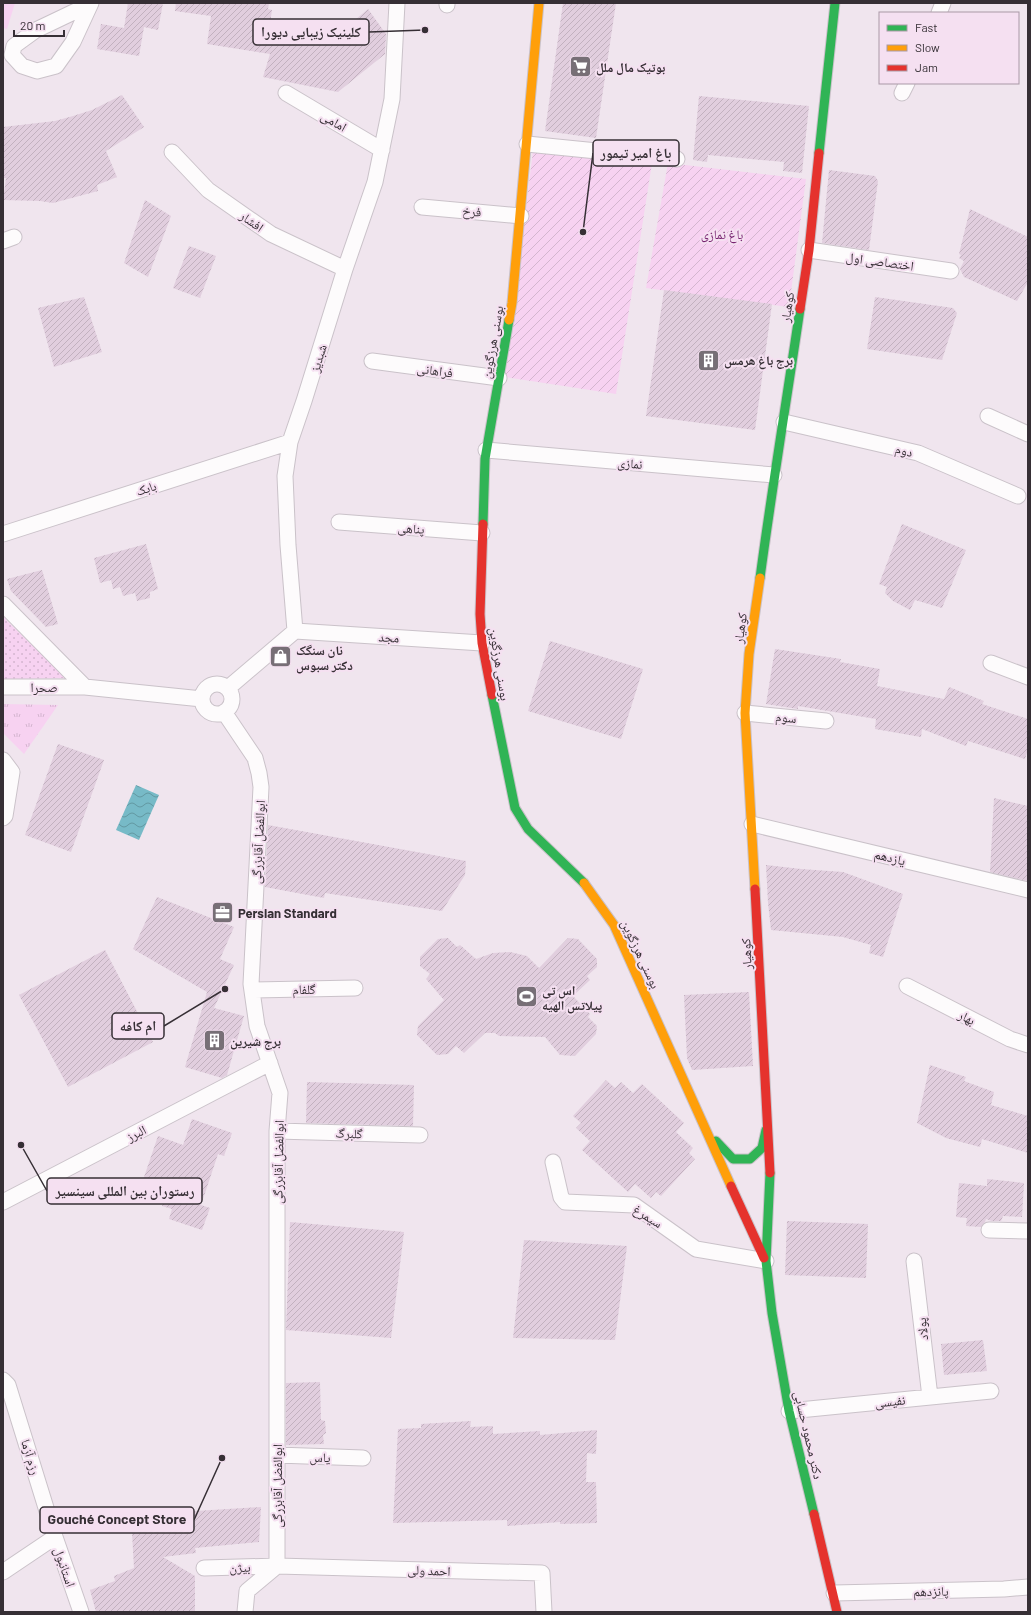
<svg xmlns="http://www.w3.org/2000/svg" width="1031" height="1615" viewBox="0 0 1031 1615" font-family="Barlow,'Noto Naskh Arabic',sans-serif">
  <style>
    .grass { fill: url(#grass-tufts) }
    .park { fill: url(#park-dots) }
    .garden { fill: url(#garden-furrows) }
    .pitch { fill: #f7d2f1 }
    .water { fill: url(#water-waves) }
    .building { fill: url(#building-hatch) }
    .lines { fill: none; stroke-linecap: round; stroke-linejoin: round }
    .street-casing { stroke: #cac2c9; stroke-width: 17 }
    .fast-casing { stroke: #cac2c9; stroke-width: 11 }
    .slow-casing { stroke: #cac2c9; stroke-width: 11 }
    .jam-casing { stroke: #cac2c9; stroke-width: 11 }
    .street { stroke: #fdfbfc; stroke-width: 15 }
    .fast { stroke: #30b455; stroke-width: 9 }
    .slow { stroke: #ff9f0a; stroke-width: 9 }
    .jam { stroke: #e5322d; stroke-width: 9 }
    .labels { text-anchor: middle; stroke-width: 4; stroke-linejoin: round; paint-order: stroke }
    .poi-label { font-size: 13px; font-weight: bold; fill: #362f35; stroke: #f5e0f1; text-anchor: start }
    .street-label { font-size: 13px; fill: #362f35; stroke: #f5e0f1 }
    .park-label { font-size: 13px; fill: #772470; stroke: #f5e0f1 }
    .leader { fill: none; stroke: #362f35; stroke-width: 1.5 }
    .callout-dot { fill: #362f35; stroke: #f5e0f1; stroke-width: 1.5 }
    .callout { fill: #f5e0f1; stroke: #362f35; stroke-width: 1.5 }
    .callout-label { font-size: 14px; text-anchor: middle; font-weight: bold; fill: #362f35 }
  </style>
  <defs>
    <pattern id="grass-tufts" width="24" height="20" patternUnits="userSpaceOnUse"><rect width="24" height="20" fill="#f7d2f1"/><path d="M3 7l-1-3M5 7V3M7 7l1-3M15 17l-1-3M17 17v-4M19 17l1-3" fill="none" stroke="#d4b5cf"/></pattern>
    <pattern id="park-dots" width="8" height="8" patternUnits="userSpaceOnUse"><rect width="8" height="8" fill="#f7d2f1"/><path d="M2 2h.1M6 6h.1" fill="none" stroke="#d4b5cf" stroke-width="1.8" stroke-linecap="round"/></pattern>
    <pattern id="garden-furrows" width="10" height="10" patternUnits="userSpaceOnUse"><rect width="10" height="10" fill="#f7d2f1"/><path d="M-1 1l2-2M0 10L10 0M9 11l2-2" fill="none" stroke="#d4b5cf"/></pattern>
    <pattern id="water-waves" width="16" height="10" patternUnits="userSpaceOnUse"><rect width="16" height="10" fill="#77bac7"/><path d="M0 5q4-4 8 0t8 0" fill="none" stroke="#6298a2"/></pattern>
    <pattern id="building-hatch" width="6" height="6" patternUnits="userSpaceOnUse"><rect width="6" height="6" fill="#e1cede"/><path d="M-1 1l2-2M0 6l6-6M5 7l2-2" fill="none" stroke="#c2b1bf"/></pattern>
  </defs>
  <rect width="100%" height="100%" fill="#f0e5ee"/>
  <path class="grass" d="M 3,704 L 58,705 L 24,754 L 3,733 Z"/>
  <path class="park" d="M 3,616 L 7,621 L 66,678 L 3,679 Z"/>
  <path class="garden" d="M 533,151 L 652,163 L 616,394 L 505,377 Z
    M 668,163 L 806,179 L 789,307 L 646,288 Z"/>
  <path class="pitch" d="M 3,3 L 15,3 L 7,29 L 3,28 Z"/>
  <path class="water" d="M 136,785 L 159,795 L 139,840 L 116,830 Z"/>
  <path class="building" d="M 128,3 L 163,3 L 158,30 L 144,27 L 139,56 L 97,49 L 101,24 L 124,28 Z
    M 176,3 L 269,3 L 268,9 L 272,10 L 269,30 L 330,41 L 368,9 L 386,34 L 385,54 L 338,92 L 263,77 L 270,54 L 207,44 L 211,16 L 175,11 Z
    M 563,3 L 616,3 L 596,138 L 545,131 Z
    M 122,95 L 144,127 L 106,151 L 117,177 L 97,185 L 98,191 L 53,203 L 40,201 L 3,200 L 6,178 L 3,178 L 3,127 L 55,121 L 73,116 L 92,110 Z
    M 699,96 L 809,106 L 802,173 L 783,171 L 784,162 L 708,155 L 707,162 L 693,160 Z
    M 829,170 L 875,176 L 878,181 L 869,250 L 822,243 Z
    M 145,200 L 171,216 L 148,277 L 124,263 Z
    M 970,209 L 1028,237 L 1028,282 L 1017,301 L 964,277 L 960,269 L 964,261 L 959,258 L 961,255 L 959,254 Z
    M 189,246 L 216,256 L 200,298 L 173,288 Z
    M 664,290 L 772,304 L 755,430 L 646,416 Z
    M 84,297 L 102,352 L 54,367 L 38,308 Z
    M 875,297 L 953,308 L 957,313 L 942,360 L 867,349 Z
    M 902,524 L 966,550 L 942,608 L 915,600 L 910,610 L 893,601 L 885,593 L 887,587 L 879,584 Z
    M 146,544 L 158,589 L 150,592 L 150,598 L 137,601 L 135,593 L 123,596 L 120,587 L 113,589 L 111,580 L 100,583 L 94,558 Z
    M 42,570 L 58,624 L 46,627 L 11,591 L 7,579 Z
    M 550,641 L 643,669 L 621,739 L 528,711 Z
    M 775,649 L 841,659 L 840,662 L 880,669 L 877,686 L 944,699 L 949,687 L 984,701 L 982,704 L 1028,719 L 1028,749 L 1025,759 L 968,741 L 966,746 L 922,729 L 921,737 L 875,729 L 876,719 L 798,706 L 798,709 L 766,704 Z
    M 58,744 L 104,760 L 71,852 L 25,835 Z
    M 994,798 L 1028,806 L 1028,881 L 990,872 Z
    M 268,825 L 466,861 L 465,875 L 442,911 L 325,893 L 324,898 L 265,887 Z
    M 766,865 L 801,869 L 843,872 L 903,894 L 883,957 L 869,953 L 871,945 L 843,937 L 771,930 L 768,903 Z
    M 157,897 L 234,927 L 220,959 L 234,965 L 214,1008 L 244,1016 L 227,1075 L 222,1078 L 185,1067 L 207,992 L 133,949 Z
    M 448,938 L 457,947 L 460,945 L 476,959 L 493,953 L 510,952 L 527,956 L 539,968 L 568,938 L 578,939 L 597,959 L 597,967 L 587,976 L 590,980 L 573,996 L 590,1014 L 588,1017 L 597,1026 L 596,1034 L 575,1056 L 560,1055 L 545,1037 L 499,1036 L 495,1033 L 485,1033 L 464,1053 L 456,1046 L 448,1054 L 437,1055 L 417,1035 L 418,1026 L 444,1000 L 426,979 L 430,974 L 420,966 L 420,957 L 438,939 Z
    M 105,950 L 153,1042 L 68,1087 L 19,995 Z
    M 749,992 L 753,1066 L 692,1070 L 687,1058 L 684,995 Z
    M 930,1065 L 966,1077 L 964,1081 L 994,1092 L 991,1105 L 1028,1116 L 1028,1153 L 982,1139 L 980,1147 L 946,1138 L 917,1123 Z
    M 606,1080 L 615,1088 L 621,1082 L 633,1093 L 642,1084 L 684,1123 L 676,1132 L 693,1148 L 689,1153 L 695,1159 L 661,1196 L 656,1192 L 651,1198 L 635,1184 L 628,1192 L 582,1150 L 590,1141 L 576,1128 L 581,1123 L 573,1116 Z
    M 307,1082 L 414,1085 L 413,1126 L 306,1123 Z
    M 192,1119 L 232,1133 L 224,1156 L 218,1154 L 201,1205 L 210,1208 L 202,1230 L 169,1219 L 172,1209 L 162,1206 L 168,1188 L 143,1180 L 158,1136 L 183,1145 Z
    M 987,1179 L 1024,1183 L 1022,1217 L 1003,1216 L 1001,1221 L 992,1221 L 986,1219 L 985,1222 L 981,1227 L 966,1226 L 967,1218 L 956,1217 L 959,1183 L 987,1186 Z
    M 787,1221 L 868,1224 L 866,1278 L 785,1275 Z
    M 290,1222 L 404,1232 L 391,1338 L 286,1330 Z
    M 524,1240 L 627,1246 L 615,1340 L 513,1338 Z
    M 983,1340 L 987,1371 L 944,1375 L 941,1344 Z
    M 320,1382 L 321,1420 L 325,1421 L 326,1433 L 323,1435 L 324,1444 L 286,1445 L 286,1383 Z
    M 471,1421 L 470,1427 L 493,1426 L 493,1434 L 540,1431 L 540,1435 L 597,1430 L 596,1454 L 587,1453 L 586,1482 L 596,1482 L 597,1523 L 560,1524 L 560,1522 L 507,1526 L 507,1520 L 393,1523 L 398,1429 L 421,1428 L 421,1424 Z
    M 261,1507 L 259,1542 L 195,1548 L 196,1553 L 163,1557 L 195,1576 L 195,1612 L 96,1612 L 90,1590 L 115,1581 L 114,1576 L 134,1568 L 131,1515 Z"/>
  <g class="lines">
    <defs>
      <path id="street" d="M 82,3 L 80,9 L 36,30 L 14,46 L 12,55 L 22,66 L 37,71 L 56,66 L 73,42 L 91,3
        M 447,5 L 447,3
        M 939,13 L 943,3
        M 286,93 L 382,150
        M 902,93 L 907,83
        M 527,144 L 677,159
        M 172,152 L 208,190 L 271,234 L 345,269
        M 422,207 L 521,216
        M 3,241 L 14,237
        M 809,250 L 951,271
        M 372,361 L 499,378
        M 988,416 L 1028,434
        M 784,422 L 918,453 L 1018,496
        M 486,450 L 774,475
        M 339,522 L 482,533
        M 3,534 L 290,442
        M 3,604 L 85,687 L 202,699
        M 295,631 L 288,545 L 285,476 L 290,442 L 304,401 L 345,269 L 375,182 L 392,99 L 397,3
        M 295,631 L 482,643
        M 991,663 L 1028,677
        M202 699a15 15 0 1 1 30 0a15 15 0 1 1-30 0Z
        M 3,687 L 85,687
        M 228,688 L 295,631
        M 224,712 L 255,758 L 259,773 L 261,787 L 251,984 L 257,1026 L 280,1093 L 277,1131 L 277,1566 L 247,1591 L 245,1612
        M 745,713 L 826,721
        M 3,760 L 12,772 L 5,816 L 3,818
        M 752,824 L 1028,890
        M 907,986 L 1010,1039 L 1028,1045
        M 252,990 L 355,988
        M 277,1131 L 420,1135
        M 553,1162 L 561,1197 L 565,1202 L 634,1205 L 696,1249 L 766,1261
        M 3,1202 L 270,1063
        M 989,1230 L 1028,1231
        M 914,1261 L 930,1397
        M 3,1380 L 8,1385 L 55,1537 L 81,1612
        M 789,1411 L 991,1391
        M 277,1455 L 363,1458
        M 204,1568 L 277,1566 L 542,1573 L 544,1612
        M 3,1572 L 55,1537
        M 834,1593 L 1004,1589 L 1028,1587"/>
      <path id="fast" d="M 819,153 L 835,3
        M 483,524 L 485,459 L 509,320
        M 760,578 C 772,488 787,398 800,309
        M 492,695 L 515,808 L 528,829 L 584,883
        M 716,1141 L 733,1159 L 750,1159 L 762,1148 L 766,1130
        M 770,1173 L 766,1261 L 772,1313 L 789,1411 L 814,1514"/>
      <path id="slow" d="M 509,320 L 512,303 L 539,3
        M 584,883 L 614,925 L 731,1186
        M 755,889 L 745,713 L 749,654 L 760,578"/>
      <path id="jam" d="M 800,309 L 809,250 L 819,153
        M 483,524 L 480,614 L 482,643 L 492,695
        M 755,889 L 770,1173
        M 731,1186 L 764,1258
        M 814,1514 L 837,1612"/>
    </defs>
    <use href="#street" class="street-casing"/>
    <use href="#fast" class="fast-casing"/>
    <use href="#slow" class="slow-casing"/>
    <use href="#jam" class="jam-casing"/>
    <use href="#street" class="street"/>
    <use href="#fast" class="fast"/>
    <use href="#slow" class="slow"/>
    <use href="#jam" class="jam"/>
  </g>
  <defs>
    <symbol id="supermarket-square" viewBox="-11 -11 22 22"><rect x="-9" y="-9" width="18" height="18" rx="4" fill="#776f76" stroke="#f5e0f1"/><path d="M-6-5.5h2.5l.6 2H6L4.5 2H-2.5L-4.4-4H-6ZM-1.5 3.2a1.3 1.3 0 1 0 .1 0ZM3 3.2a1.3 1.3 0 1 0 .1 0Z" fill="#fff"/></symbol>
    <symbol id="building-square" viewBox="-11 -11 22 22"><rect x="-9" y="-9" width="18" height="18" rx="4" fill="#776f76" stroke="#f5e0f1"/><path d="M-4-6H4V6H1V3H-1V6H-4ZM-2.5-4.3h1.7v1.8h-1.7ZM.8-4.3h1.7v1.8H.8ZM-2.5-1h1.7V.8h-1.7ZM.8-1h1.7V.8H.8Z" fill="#fff"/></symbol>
    <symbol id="shop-square" viewBox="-11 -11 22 22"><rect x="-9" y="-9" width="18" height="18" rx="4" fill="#776f76" stroke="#f5e0f1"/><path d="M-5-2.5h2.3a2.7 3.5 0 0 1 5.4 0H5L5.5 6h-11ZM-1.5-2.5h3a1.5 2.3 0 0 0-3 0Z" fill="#fff"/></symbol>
    <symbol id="office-square" viewBox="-11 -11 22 22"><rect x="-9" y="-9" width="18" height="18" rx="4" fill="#776f76" stroke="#f5e0f1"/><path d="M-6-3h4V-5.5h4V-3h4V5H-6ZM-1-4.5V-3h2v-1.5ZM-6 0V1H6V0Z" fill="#fff"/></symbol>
    <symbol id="stadium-square" viewBox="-11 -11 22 22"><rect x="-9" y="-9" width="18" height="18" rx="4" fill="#776f76" stroke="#f5e0f1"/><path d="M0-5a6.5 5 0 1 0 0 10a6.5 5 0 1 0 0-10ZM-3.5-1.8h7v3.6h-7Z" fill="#fff"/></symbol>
  </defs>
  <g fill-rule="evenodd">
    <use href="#supermarket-square" x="568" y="54" width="25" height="25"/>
    <use href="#building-square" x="696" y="348" width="25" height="25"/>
    <use href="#shop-square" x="268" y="644" width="25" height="25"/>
    <use href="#office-square" x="210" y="900" width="25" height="25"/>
    <use href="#stadium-square" x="514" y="984" width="25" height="25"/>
    <use href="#building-square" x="202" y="1028" width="25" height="25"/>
  </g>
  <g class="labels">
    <g class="poi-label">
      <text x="596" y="72">بوتیک مال ملل</text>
      <text x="724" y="365">برج باغ هرمس</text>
      <text x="296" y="655">نان سنگک<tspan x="296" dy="15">دکتر سبوس</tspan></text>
      <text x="238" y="918">Persian Standard</text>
      <text x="542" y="995">اس تی<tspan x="542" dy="15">پیلاتس الهیه</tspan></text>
      <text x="230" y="1046">برج شیرین</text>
    </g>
    <g class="street-label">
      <text transform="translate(334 121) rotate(30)" y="5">امامی</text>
      <text transform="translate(472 211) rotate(5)" y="5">فرخ</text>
      <text transform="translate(252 221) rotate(35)" y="5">افشار</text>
      <text transform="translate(880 261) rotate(8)" y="5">اختصاصی اول</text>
      <text transform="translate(787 307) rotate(-81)" y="5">کوهیار</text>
      <text transform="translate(492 342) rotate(-80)" y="5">بوسنی هرزگوین</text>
      <text transform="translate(318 358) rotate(-73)" y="5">شبدیز</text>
      <text transform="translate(435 370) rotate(8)" y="5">فراهانی</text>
      <text transform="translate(904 450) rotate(14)" y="5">دوم</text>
      <text transform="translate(630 463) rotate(5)" y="5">نمازی</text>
      <text transform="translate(146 488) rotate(-18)" y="5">بابک</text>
      <text transform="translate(411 528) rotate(4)" y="5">پناهی</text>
      <text transform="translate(740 628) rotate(-82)" y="5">کوهیار</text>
      <text transform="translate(389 637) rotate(4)" y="5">مجد</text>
      <text transform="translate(500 664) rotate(81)" y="5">بوسنی هرزگوین</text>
      <text x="44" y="692">صحرا</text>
      <text transform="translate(786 717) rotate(6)" y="5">سوم</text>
      <text transform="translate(258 842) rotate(-87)" y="5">ابوالفضل آقابزرگی</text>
      <text transform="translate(890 857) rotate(13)" y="5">یازدهم</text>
      <text transform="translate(641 954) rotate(65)" y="5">بوسنی هرزگوین</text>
      <text transform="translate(746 954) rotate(-93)" y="5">کوهیار</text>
      <text transform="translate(304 989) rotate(-1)" y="5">گلفام</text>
      <text transform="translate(967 1017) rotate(27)" y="5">بهار</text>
      <text transform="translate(136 1133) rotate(-27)" y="5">البرز</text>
      <text transform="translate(349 1133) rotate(2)" y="5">گلبرگ</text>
      <text transform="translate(278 1162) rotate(-89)" y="5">ابوالفضل آقابزرگی</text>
      <text transform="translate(648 1216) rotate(32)" y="5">سیمرغ</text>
      <text transform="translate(922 1329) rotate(-97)" y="5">پولاد</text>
      <text transform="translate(890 1401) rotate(-6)" y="5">نفیسی</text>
      <text transform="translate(809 1435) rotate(77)" y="5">دکتر محمود حسابی</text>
      <text transform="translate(31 1457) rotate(73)" y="5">رزم آزما</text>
      <text transform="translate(320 1457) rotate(1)" y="5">یاس</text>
      <text transform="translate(277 1486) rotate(-90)" y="5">ابوالفضل آقابزرگی</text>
      <text transform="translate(65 1567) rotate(71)" y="5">استانبول</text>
      <text transform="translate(240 1567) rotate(-2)" y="5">بیژن</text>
      <text transform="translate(429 1570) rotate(2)" y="5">احمد ولی</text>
      <text transform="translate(931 1591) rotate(-1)" y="5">پانزدهم</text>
    </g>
    <g class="park-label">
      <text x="722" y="239">باغ نمازی</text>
    </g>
  </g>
  <path class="leader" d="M425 30L369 32M583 232L593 153M225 989L164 1026M21 1145L47 1191M222 1458L194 1520"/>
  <g class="callout-dot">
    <circle cx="425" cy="30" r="4"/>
    <circle cx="583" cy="232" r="4"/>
    <circle cx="225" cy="989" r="4"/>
    <circle cx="21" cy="1145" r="4"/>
    <circle cx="222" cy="1458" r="4"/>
  </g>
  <g class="callout">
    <rect x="253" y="19" width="116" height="26" rx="4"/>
    <rect x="593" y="140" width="86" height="26" rx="4"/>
    <rect x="112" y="1013" width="52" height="26" rx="4"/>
    <rect x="47" y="1178" width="155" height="26" rx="4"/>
    <rect x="40" y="1507" width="154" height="26" rx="4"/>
  </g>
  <g class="callout-label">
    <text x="311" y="37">کلینیک زیبایی دیورا</text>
    <text x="636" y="158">باغ امیر تیمور</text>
    <text x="138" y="1031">ام کافه</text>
    <text x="125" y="1196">رستوران بین المللی سینسیر</text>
    <text x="117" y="1524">Gouché Concept Store</text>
  </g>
  <rect width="1031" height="1615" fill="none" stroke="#362f35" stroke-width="8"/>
  <rect x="879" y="12" width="140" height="72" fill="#f5e0f1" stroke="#a999a6"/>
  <rect x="887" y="25" width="20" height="6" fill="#30b455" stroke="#a999a6"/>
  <text x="915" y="32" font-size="12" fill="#362f35">Fast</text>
  <rect x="887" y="45" width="20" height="6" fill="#ff9f0a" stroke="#a999a6"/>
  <text x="915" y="52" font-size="12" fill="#362f35">Slow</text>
  <rect x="887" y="65" width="20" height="6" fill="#e5322d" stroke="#a999a6"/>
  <text x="915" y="72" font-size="12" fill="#362f35">Jam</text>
  <path d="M14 30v6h50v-6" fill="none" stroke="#362f35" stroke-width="2"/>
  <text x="20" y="30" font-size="12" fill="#362f35" stroke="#f5e0f1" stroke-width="3" paint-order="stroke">20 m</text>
</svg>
